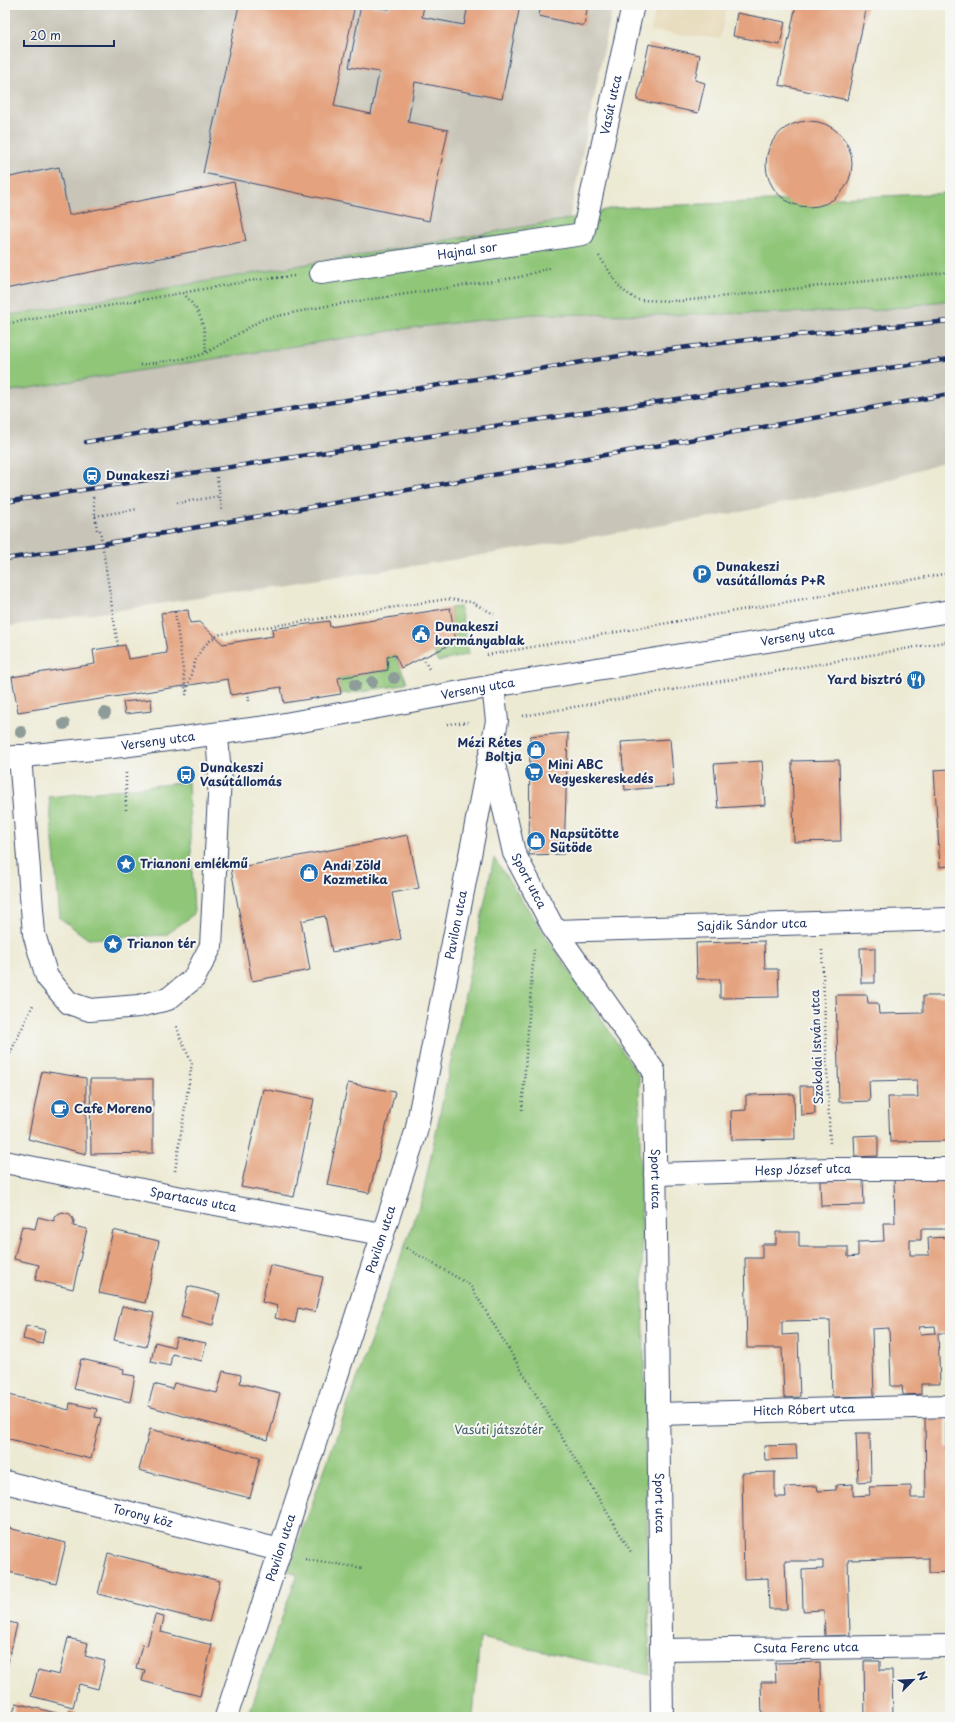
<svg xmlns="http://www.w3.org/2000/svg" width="955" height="1722" viewBox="0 0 955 1722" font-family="'Playpen Sans',sans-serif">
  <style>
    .built { fill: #e7daba }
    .industrial { fill: #c8c4b8 }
    .green { fill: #8fc678; stroke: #557a6b }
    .building { fill: #e4a27e; fill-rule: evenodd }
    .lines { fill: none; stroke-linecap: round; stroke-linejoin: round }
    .minor-casing { stroke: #3a4b70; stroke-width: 24 }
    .path { stroke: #3a4b70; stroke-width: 2.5; stroke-dasharray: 1 3; stroke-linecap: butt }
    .minor { stroke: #fff; stroke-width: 22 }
    .rail-casing { stroke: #1b2f5e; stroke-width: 4.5 }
    .rail { stroke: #f6f6f2; stroke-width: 3; stroke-dasharray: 9; stroke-linecap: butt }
    .tree { fill: #8d9c98 }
    .labels { text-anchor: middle; stroke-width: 4; stroke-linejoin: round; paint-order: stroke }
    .street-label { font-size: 12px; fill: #1b2f5e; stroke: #f6f6f2 }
    .poi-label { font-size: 12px; font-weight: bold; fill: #1b2f5e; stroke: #f6f6f2; text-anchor: start }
    .park-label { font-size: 12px; fill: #3e5c66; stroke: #f6f6f2 }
  </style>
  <rect width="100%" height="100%" fill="#f6f6f2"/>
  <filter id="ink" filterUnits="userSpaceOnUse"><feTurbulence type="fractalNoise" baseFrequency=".025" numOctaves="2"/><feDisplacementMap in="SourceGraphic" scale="8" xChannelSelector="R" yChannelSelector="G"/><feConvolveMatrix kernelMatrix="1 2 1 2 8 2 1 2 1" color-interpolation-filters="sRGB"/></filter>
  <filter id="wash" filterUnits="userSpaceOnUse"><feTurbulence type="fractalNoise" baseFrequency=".012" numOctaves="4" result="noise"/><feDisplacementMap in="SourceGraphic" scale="16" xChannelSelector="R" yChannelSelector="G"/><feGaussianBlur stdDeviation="0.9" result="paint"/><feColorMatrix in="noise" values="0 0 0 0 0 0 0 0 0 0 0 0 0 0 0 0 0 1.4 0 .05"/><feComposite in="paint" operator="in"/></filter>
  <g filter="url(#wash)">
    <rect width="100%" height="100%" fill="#edead4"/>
    <path class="built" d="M 656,5 L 727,5 L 720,39 L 651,31 Z"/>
    <path class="industrial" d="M 5,5 L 613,5 L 569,219 L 5,316 Z
      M 950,300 L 950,459 L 940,464 L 871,485 L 730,514 L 452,560 L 5,627 L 5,392 L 402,329 L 533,314 L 663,315 L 872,311 Z"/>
    <path class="green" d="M 950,193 L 950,300 L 872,311 L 663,315 L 533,314 L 402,329 L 5,392 L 5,316 L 569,219 L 613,208 Z
      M 460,607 L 469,654 L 438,662 L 434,652 L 456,642 L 450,608 Z
      M 395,655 L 407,682 L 397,686 L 341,694 L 338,678 L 388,670 L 387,657 Z
      M 188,782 L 194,914 L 166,935 L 88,939 L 60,918 L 49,797 Z
      M 494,858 L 639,1076 L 650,1675 L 480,1638 L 473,1717 L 248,1717 L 297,1574 L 288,1571 L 422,1198 Z"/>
    <g id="blocks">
      <path class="building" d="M 239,5 L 355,5 L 334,106 L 371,114 L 379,72 L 349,67 L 361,5 L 389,9 L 390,5 L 424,5 L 422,17 L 464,25 L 468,5 L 520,5 L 502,99 L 415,82 L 408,122 L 448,130 L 429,221 L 203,173 Z
        M 541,5 L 588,5 L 584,26 L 539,16 Z
        M 796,5 L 867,5 L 847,100 L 779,85 Z
        M 737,13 L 785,22 L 780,45 L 733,36 Z
        M 649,44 L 700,55 L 695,80 L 705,83 L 698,113 L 637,100 Z
        M766 164a43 43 0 1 1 86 0a43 43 0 1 1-86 0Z
        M 59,167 L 69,215 L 234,182 L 246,241 L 5,289 L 5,178 Z
        M 450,608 L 456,642 L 401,668 L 395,655 L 387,657 L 388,670 L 338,678 L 341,694 L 284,703 L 281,687 L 231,695 L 228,679 L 18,712 L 12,677 L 95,664 L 93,650 L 125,645 L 128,659 L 167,653 L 161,613 L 188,610 L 190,623 L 199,622 L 223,644 L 273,636 L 272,629 L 329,621 L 330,627 Z
        M 151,699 L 152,711 L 125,714 L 123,702 Z
        M 568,733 L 564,854 L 529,855 L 530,736 Z
        M 670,739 L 674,786 L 625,790 L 621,742 Z
        M 839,760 L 841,841 L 794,842 L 792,761 Z
        M 762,761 L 765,805 L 718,808 L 714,764 Z
        M 950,769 L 950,866 L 940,867 L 934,770 Z
        M 408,835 L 419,888 L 392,893 L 401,939 L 332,952 L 325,916 L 301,921 L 310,970 L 252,981 L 231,869 Z
        M 764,941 L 765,969 L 778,969 L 779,997 L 720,998 L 720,979 L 697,979 L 696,943 Z
        M 860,948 L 875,948 L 875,983 L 861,983 Z
        M 836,995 L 867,995 L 868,1003 L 878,1003 L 879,1014 L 923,1013 L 923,996 L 950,996 L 950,1141 L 890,1142 L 888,1097 L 918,1097 L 917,1080 L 869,1081 L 870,1101 L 839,1102 Z
        M 42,1071 L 86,1078 L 86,1154 L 28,1139 Z
        M 90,1079 L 153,1079 L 153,1153 L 91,1154 Z
        M 348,1083 L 395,1092 L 369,1193 L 327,1185 Z
        M 800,1086 L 814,1086 L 815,1114 L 801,1115 Z
        M 263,1089 L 314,1099 L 294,1197 L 241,1187 Z
        M 794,1094 L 795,1139 L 732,1140 L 731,1111 L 746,1110 L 746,1095 Z
        M 878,1135 L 878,1156 L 855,1157 L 854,1136 Z
        M 950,1178 L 950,1229 L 921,1229 L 921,1240 L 910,1240 L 910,1255 L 929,1255 L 928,1238 L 950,1237 L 950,1333 L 938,1333 L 940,1384 L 921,1384 L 921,1394 L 903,1395 L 902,1386 L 891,1386 L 889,1328 L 872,1329 L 874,1396 L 832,1397 L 830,1320 L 782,1321 L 782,1335 L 798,1334 L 799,1373 L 800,1397 L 784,1398 L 782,1348 L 747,1348 L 745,1258 L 762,1258 L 762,1244 L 776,1244 L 776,1232 L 799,1232 L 799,1247 L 848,1247 L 848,1257 L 858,1256 L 858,1242 L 884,1241 L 883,1223 L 895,1223 L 894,1179 ZM 935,1326 L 936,1333 L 920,1334 L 919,1327 Z
        M 863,1180 L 864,1205 L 821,1206 L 820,1181 Z
        M 62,1212 L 70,1214 L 74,1221 L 73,1226 L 87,1229 L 73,1289 L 35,1280 L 39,1265 L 14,1259 L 22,1226 L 35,1229 L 38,1217 L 54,1221 L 54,1216 Z
        M 113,1230 L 159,1241 L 145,1303 L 99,1293 Z
        M 270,1265 L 323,1277 L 315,1312 L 298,1308 L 295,1323 L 275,1318 L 278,1306 L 262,1302 Z
        M 188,1286 L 220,1294 L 213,1325 L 181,1317 Z
        M 122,1306 L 154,1313 L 146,1347 L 114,1340 Z
        M 26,1325 L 45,1330 L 42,1344 L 23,1339 Z
        M 176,1337 L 206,1343 L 202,1361 L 172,1354 L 170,1366 L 151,1362 L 155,1342 L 174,1347 Z
        M 81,1359 L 124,1369 L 123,1374 L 135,1376 L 130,1402 L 74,1389 Z
        M 223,1371 L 241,1375 L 240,1383 L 280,1393 L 268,1440 L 148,1406 L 154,1384 L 172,1389 L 174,1383 L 217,1393 Z
        M 5,1394 L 69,1410 L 70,1403 L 97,1409 L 95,1417 L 101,1418 L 91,1459 L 5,1438 Z
        M 925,1417 L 946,1417 L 946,1449 L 950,1449 L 950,1572 L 929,1573 L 929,1558 L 848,1560 L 850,1635 L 825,1636 L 824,1610 L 803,1611 L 802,1570 L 823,1569 L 823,1561 L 785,1561 L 787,1609 L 769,1609 L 768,1578 L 744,1579 L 742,1473 L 775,1472 L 775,1497 L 786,1497 L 785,1487 L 817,1486 L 818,1491 L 836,1490 L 836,1485 L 853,1484 L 853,1496 L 870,1495 L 869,1487 L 911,1486 L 911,1498 L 926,1498 Z
        M 150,1429 L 260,1457 L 250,1498 L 139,1470 Z
        M 856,1433 L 870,1433 L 871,1481 L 858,1482 Z
        M 796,1445 L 797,1459 L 765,1460 L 764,1446 Z
        M 5,1527 L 66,1543 L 56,1584 L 5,1571 Z
        M 108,1553 L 220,1581 L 209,1622 L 98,1594 Z
        M 155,1615 L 164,1617 L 161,1632 L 212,1645 L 200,1696 L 142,1681 L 145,1670 L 136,1668 L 142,1645 L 147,1646 Z
        M 5,1621 L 17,1624 L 6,1672 L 5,1672 Z
        M 68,1638 L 88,1643 L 85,1656 L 105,1661 L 98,1689 L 79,1684 L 73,1707 L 31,1696 L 38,1670 L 59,1675 Z
        M 864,1661 L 880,1661 L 880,1670 L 892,1670 L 893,1717 L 865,1717 Z
        M 820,1662 L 821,1717 L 762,1717 L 761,1682 L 776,1682 L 775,1663 Z
        M 16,1703 L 68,1716 L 69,1711 L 87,1716 L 87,1717 L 12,1717 Z"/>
    </g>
  </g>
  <g filter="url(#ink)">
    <use href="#blocks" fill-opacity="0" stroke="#3a4b70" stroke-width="1"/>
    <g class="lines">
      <defs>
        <g id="minor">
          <path id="s1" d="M 321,273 L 583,234 L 633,5"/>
          <path id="s2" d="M 493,686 L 497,721 L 491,751 L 514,853 L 555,931 L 654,1071 L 662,1717"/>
          <path d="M 20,756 L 34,934 L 47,977 L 69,1003 L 90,1010 L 139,1006 L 168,999 L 194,978 L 211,946 L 220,777 L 217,735"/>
          <path id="s3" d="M 5,758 L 122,746 L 274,726 L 493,686 L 950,611"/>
          <path id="s4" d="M 555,931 L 950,919"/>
          <path id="s5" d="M 5,1162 L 171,1196 L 382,1234"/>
          <path id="s6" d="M 655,1174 L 831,1169 L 950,1169"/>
          <path id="s7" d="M 658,1414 L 950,1406"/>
          <path id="s8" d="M 5,1482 L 280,1550"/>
          <path id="s9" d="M 661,1650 L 950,1646"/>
          <path id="s10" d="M 226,1717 L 416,1132 L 489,758"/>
        </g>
      </defs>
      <use href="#minor" class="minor-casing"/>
      <path class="path" d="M 599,256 L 621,289 L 637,300 L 681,301 L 950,272
        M 183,293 C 204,316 204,323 206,353
        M 5,324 L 255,280 L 294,276
        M 140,365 L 194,357 L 206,353 L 263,319 L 326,306 L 520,277 L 550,268
        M 217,477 L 222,510
        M 93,497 L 97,531
        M 177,503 L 220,496
        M 95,516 L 138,509
        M 100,530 L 118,646
        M 175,612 L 186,692
        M 487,655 L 950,573
        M 423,657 L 430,671
        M 248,692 L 249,701
        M 186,695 C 193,668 194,647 221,634 L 447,599 L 471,602 L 494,614
        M 523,716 L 950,641
        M 447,724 L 470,722
        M 126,773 L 126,812
        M 822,950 L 830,1143
        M 5,1064 L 34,1003
        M 522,1110 L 534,948
        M 175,1171 L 192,1063 L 181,1040 L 176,1024
        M 406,1248 L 470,1285 L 631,1552
        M 305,1559 L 363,1568"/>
      <use href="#minor" class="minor"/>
      <defs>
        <path id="rail" d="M 86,442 L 638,353 L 764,338 L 950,321
          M 5,502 L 501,425 L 950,359
          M 5,559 L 102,544 L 950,394"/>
      </defs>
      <use href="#rail" class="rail-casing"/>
      <use href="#rail" class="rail"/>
    </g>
    <g class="tree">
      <circle cx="394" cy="678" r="6"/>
      <circle cx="372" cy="682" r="6"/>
      <circle cx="355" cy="685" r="6"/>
      <circle cx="105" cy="713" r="6"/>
      <circle cx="64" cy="724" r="6"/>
      <circle cx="21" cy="732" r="6"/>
    </g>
  </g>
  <defs>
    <symbol id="station-disc" viewBox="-11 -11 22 22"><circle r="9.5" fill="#1f6fb2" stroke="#f6f6f2"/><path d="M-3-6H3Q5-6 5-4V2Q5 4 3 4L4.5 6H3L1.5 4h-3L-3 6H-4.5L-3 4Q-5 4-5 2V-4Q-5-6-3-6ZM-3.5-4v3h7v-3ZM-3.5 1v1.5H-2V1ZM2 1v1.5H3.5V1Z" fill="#fff"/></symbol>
    <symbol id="parking-disc" viewBox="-11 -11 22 22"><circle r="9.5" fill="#1f6fb2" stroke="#f6f6f2"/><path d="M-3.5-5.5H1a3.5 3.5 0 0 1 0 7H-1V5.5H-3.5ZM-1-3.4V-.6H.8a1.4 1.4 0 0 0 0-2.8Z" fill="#fff"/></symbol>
    <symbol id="civic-disc" viewBox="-11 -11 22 22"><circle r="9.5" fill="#1f6fb2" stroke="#f6f6f2"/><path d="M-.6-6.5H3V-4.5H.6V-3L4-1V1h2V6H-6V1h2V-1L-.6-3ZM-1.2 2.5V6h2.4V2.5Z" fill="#fff"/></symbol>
    <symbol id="restaurant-disc" viewBox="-11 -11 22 22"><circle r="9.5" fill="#1f6fb2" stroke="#f6f6f2"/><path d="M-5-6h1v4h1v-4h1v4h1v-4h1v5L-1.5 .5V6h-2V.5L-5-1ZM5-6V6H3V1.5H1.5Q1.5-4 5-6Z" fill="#fff"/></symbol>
    <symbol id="shop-disc" viewBox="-11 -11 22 22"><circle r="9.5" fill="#1f6fb2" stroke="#f6f6f2"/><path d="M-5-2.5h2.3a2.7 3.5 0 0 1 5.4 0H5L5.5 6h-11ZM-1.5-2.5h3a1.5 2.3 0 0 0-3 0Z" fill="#fff"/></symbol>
    <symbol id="supermarket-disc" viewBox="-11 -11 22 22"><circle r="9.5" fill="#1f6fb2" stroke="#f6f6f2"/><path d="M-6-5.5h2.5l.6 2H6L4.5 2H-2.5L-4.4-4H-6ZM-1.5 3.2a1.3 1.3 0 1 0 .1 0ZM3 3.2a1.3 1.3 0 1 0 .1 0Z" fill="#fff"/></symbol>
    <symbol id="bus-disc" viewBox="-11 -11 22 22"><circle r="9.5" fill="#1f6fb2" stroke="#f6f6f2"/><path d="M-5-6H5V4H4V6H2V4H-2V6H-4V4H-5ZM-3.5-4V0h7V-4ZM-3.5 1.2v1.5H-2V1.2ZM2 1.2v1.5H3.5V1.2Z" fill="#fff"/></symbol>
    <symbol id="sight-disc" viewBox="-11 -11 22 22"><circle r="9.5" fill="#1f6fb2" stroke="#f6f6f2"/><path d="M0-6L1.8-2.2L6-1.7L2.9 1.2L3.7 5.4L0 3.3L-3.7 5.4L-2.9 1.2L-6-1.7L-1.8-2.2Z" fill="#fff"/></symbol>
    <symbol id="cafe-disc" viewBox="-11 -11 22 22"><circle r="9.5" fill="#1f6fb2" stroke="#f6f6f2"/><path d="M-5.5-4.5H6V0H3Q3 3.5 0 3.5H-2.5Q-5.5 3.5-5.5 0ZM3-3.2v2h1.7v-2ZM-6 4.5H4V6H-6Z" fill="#fff"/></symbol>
  </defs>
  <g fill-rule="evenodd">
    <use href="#station-disc" x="81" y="465" width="22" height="22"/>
    <use href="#parking-disc" x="691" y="563" width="22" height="22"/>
    <use href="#civic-disc" x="410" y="623" width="22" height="22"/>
    <use href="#restaurant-disc" x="905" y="669" width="22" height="22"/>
    <use href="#shop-disc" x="525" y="739" width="22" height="22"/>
    <use href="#supermarket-disc" x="523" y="761" width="22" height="22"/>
    <use href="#bus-disc" x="175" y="764" width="22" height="22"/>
    <use href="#shop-disc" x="525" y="830" width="22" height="22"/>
    <use href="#sight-disc" x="115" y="853" width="22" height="22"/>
    <use href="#shop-disc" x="298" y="862" width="22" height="22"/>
    <use href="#sight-disc" x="102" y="933" width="22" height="22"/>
    <use href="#cafe-disc" x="49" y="1098" width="22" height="22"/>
  </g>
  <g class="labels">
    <g class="street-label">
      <text dy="4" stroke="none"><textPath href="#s1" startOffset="397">Vasút utca</textPath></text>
      <text dy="4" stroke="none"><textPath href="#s1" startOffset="148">Hajnal sor</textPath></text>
      <text dy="4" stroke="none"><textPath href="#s3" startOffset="802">Verseny utca</textPath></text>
      <text dy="4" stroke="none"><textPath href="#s3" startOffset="478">Verseny utca</textPath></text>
      <text dy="4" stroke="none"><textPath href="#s3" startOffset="154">Verseny utca</textPath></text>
      <text dy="4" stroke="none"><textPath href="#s2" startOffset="202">Sport utca</textPath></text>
      <text dy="4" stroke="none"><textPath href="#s10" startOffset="826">Pavilon utca</textPath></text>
      <text dy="4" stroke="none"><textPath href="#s4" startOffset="197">Sajdik Sándor utca</textPath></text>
      <text transform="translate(817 1047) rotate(-92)" y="4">Szokolai István utca</text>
      <text dy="4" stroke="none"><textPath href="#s6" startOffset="148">Hesp József utca</textPath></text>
      <text dy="4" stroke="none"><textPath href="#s2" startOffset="538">Sport utca</textPath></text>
      <text dy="4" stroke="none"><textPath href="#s5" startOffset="192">Spartacus utca</textPath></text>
      <text dy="4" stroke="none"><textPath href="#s10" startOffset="502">Pavilon utca</textPath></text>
      <text dy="4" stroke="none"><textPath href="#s7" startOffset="146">Hitch Róbert utca</textPath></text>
      <text dy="4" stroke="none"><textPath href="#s2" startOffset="862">Sport utca</textPath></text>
      <text dy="4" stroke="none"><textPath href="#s8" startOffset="142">Torony köz</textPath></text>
      <text dy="4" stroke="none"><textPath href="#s10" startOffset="178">Pavilon utca</textPath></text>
      <text dy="4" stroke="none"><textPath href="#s9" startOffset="145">Csuta Ferenc utca</textPath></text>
    </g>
    <g class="poi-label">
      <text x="106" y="480">Dunakeszi</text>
      <text x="716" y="571">Dunakeszi<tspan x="716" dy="14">vasútállomás P+R</tspan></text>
      <text x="435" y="631">Dunakeszi<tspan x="435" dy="14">kormányablak</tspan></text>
      <text x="902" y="684" text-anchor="end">Yard bisztró</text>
      <text x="522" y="747" text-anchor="end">Mézi Rétes<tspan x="522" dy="14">Boltja</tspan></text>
      <text x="548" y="769">Mini ABC<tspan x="548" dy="14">Vegyeskereskedés</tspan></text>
      <text x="200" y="772">Dunakeszi<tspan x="200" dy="14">Vasútállomás</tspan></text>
      <text x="550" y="838">Napsütötte<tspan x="550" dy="14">Sütöde</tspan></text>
      <text x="140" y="868">Trianoni emlékmű</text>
      <text x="323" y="870">Andi Zöld<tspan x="323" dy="14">Kozmetika</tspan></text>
      <text x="127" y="948">Trianon tér</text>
      <text x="74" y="1113">Cafe Moreno</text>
    </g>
    <g class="park-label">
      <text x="499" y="1434">Vasúti játszótér</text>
    </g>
  </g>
  <rect width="955" height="1722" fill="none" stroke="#f6f6f2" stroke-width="20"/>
  <g transform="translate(913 1680) rotate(66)" stroke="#f6f6f2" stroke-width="3" paint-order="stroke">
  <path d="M0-3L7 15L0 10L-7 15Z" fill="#1b2f5e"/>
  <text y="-6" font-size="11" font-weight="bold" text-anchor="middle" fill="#1b2f5e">N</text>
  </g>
  <path d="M24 40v6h90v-6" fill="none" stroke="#1b2f5e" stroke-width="2"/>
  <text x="30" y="40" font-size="12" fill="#1b2f5e" stroke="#f6f6f2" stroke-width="3" paint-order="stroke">20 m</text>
</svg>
